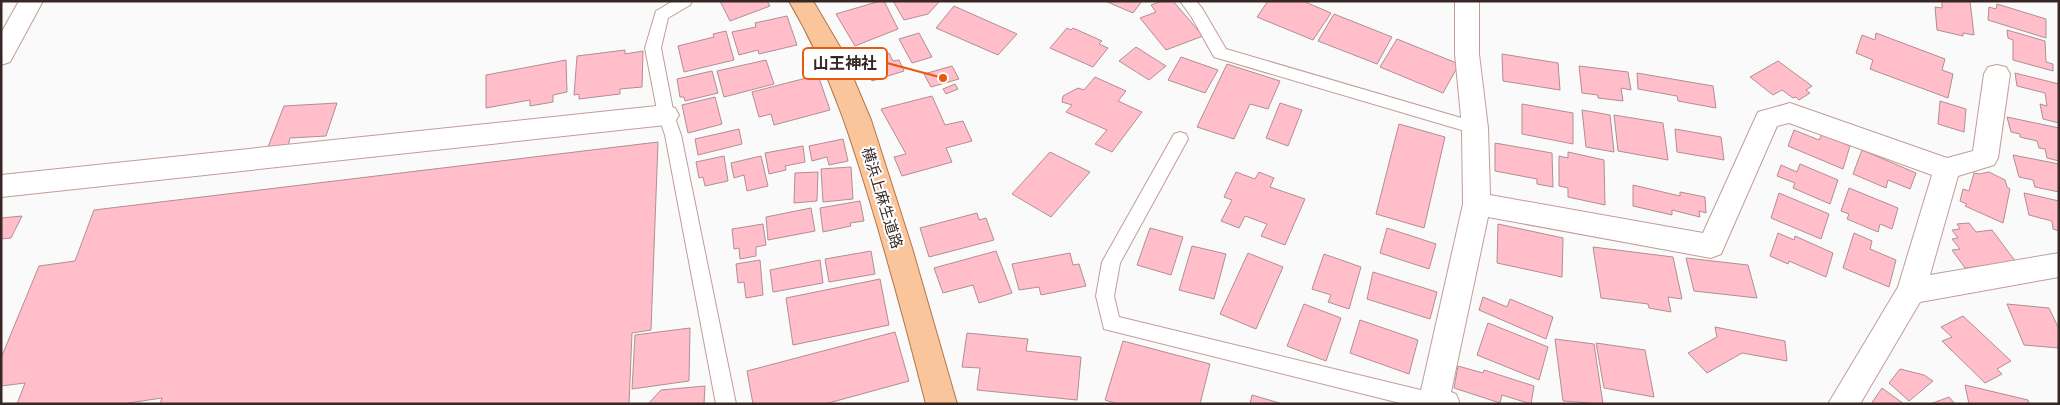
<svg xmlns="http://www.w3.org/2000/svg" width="2060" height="405" viewBox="0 0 2060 405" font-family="Roboto,'Noto Sans JP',sans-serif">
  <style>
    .building { fill: #ffbeca; stroke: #b38d94 }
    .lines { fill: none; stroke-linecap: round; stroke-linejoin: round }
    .service-casing { stroke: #c29d95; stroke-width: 2 }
    .minor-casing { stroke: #c29d95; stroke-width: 2 }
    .tertiary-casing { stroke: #c29d95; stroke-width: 2 }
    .primary-casing { stroke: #b47547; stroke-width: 2 }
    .service { fill: #fff; fill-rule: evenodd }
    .minor { fill: #fff; fill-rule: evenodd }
    .tertiary { fill: #fff; fill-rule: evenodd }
    .primary { fill: #fbc59c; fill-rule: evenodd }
    .labels { text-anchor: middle; stroke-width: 4; stroke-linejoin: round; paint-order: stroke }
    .street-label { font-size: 15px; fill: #372825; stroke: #fff }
    .leader { fill: none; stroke: #e8590c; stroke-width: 2 }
    .callout-dot { fill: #e8590c; stroke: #fff; stroke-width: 2 }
    .callout { fill: #fff; stroke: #e8590c; stroke-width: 2 }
    .callout-label { font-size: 16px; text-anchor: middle; font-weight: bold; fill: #372825 }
  </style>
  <rect width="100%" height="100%" fill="#fafafa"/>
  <path class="building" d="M 720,1 L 767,1 L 770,6 L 730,21 Z
    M 880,1 L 884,1 L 898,29 L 855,46 L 836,14 Z
    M 893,1 L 940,1 L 928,14 L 904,20 Z
    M 1105,1 L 1142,1 L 1133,13 Z
    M 1162,1 L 1173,1 L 1203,36 L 1166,50 L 1140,18 L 1156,12 L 1151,5 Z
    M 1268,1 L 1303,1 L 1331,13 L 1313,40 L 1257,17 Z
    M 1942,1 L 1970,1 L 1974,35 L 1963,33 L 1963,36 L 1937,30 L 1935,7 L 1942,8 Z
    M 1997,4 L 2046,19 L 2046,38 L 1988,20 L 1989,7 L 1996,9 Z
    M 954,6 L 1017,34 L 998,55 L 936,28 Z
    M 1334,14 L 1392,37 L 1377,64 L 1318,41 Z
    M 787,16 L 797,45 L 759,54 L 758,50 L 739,55 L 732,32 L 756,27 L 755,23 Z
    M 1067,28 L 1071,30 L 1073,28 L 1102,41 L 1099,44 L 1108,48 L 1093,67 L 1050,48 Z
    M 2007,30 L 2045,41 L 2046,62 L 2053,64 L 2053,71 L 2013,60 L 2013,40 L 2008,38 Z
    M 726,31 L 734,60 L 684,72 L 678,46 L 714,37 L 713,34 Z
    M 919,33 L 932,57 L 912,63 L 899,39 Z
    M 1876,33 L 1945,59 L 1942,70 L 1953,74 L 1948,98 L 1870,69 L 1873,60 L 1856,53 L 1862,35 L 1875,40 Z
    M 1397,39 L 1459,64 L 1443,93 L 1380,67 Z
    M 1136,47 L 1166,66 L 1149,80 L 1119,61 Z
    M 625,50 L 625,54 L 643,51 L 642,87 L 620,89 L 620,94 L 579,99 L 579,94 L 574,95 L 577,56 Z
    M 889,53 L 893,61 L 899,60 L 904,71 L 872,81 L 863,62 Z
    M 1502,54 L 1558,63 L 1560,90 L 1503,81 Z
    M 1181,57 L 1218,70 L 1205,93 L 1168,80 Z
    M 566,60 L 567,92 L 553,95 L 553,102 L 530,106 L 530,100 L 486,108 L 486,75 Z
    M 766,60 L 774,84 L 724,97 L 717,71 Z
    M 1778,61 L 1812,86 L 1806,90 L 1810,93 L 1799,100 L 1796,97 L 1793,98 L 1782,90 L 1773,95 L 1750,77 Z
    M 1227,64 L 1280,81 L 1268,109 L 1250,104 L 1234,139 L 1197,127 Z
    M 952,66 L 959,79 L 931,87 L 924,74 Z
    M 1579,66 L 1628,72 L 1631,90 L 1621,88 L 1623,101 L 1598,98 L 1598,95 L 1582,93 Z
    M 712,71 L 718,93 L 685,101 L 684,97 L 680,97 L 677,79 Z
    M 1637,73 L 1713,86 L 1716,108 L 1678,101 L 1677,96 L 1638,89 Z
    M 2015,73 L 2059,84 L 2059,123 L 2043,119 L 2040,104 L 2047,106 L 2045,93 L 2017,86 Z
    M 818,75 L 830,110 L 774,125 L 771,114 L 759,117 L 752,92 Z
    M 1095,77 L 1126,91 L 1118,101 L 1142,112 L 1112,152 L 1095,144 L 1107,130 L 1066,112 L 1072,105 L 1062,102 L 1063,96 L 1078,88 L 1084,90 Z
    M 955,84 L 958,89 L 946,94 L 943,89 Z
    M 932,96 L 945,125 L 963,121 L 972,141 L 946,148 L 952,162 L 902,176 L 894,157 L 906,154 L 881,109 Z
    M 715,97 L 722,124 L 688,133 L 682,105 Z
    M 1940,101 L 1966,109 L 1964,132 L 1938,124 Z
    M 337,103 L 326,136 L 290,138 L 288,146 L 268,147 L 284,106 Z
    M 1280,103 L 1302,110 L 1288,146 L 1266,138 Z
    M 1522,104 L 1573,113 L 1573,144 L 1522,134 Z
    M 1582,110 L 1610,115 L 1614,152 L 1586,147 Z
    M 1614,115 L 1663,123 L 1668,160 L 1618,151 Z
    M 2007,117 L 2059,128 L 2059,161 L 2047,158 L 2045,149 L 2039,148 L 2037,141 L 2020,137 L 2020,134 L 2011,132 Z
    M 1399,124 L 1445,137 L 1424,228 L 1376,214 Z
    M 739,129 L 742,144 L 698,155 L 695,139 Z
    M 1675,129 L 1721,137 L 1724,160 L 1677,152 Z
    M 1794,130 L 1819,140 L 1822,134 L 1850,146 L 1843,169 L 1788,146 Z
    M 843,139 L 848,161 L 829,165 L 827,157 L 812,161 L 809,146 Z
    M 658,142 L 651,330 L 632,333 L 629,404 L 160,404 L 162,398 L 122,404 L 17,404 L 25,383 L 1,386 L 1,358 L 39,266 L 75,261 L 94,210 Z
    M 1495,143 L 1552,153 L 1553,187 L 1537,184 L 1537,179 L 1495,171 Z
    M 803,146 L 805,162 L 785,166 L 786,170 L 769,174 L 765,153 Z
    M 1862,150 L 1916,173 L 1910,189 L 1888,180 L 1886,188 L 1853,174 Z
    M 1050,152 L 1090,172 L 1051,217 L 1012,194 Z
    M 1568,152 L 1604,160 L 1605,205 L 1568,197 L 1568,188 L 1559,186 L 1559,156 L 1568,158 Z
    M 2013,155 L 2059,164 L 2059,192 L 2035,187 L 2033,180 L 2019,177 Z
    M 724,156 L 728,181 L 705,186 L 703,177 L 699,178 L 696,162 Z
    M 761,156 L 768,186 L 747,191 L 744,175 L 734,178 L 731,163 Z
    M 1800,164 L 1838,180 L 1830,204 L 1793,188 L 1795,183 L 1777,176 L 1781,165 L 1797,172 Z
    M 851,167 L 853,199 L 823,202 L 821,169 Z
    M 818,172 L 817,201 L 794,203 L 795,173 Z
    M 1236,172 L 1255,179 L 1259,172 L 1274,178 L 1270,187 L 1305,199 L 1285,245 L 1261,236 L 1267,224 L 1245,216 L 1239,228 L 1221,221 L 1232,200 L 1224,197 Z
    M 1989,172 L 2005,180 L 2007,187 L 2010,189 L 2003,223 L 1965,206 L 1967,204 L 1960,201 L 1963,189 L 1969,191 L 1974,173 L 1979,174 Z
    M 1633,185 L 1680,196 L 1680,192 L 1705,197 L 1706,213 L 1699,211 L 1700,217 L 1672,210 L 1672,215 L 1633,206 Z
    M 1849,188 L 1898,208 L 1892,229 L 1880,224 L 1878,232 L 1847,219 L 1849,214 L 1841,211 Z
    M 1779,193 L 1829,214 L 1821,239 L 1771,218 Z
    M 2024,193 L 2059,201 L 2059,231 L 2053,229 L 2052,221 L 2029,215 Z
    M 860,201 L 864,221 L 850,223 L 851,226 L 823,232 L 820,208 Z
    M 811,208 L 815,231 L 768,240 L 766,217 Z
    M 977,213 L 979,220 L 986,218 L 994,240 L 929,257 L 920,228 Z
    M 22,216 L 11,238 L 1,239 L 1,218 Z
    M 1969,223 L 1976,232 L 1992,230 L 2016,262 L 1965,268 L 1952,250 L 1960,249 L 1952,239 L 1958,238 L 1952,230 L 1960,229 L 1957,224 Z
    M 763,224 L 766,245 L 756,247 L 756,256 L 740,259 L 739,248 L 734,249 L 732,229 Z
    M 1498,224 L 1563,238 L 1562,277 L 1497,263 Z
    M 1150,228 L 1183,237 L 1171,275 L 1137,265 Z
    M 1387,228 L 1436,244 L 1429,269 L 1380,253 Z
    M 1778,233 L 1794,240 L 1795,236 L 1833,253 L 1826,277 L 1789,261 L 1788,264 L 1770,256 Z
    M 1854,233 L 1872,241 L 1870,249 L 1896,260 L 1889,287 L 1843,268 Z
    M 1192,246 L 1226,254 L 1214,299 L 1179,290 Z
    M 1593,247 L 1673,257 L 1682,299 L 1668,297 L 1671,312 L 1649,308 L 1648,304 L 1601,298 Z
    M 871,251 L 875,274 L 829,282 L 825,259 Z
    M 996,251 L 1012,293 L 979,303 L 973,285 L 943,293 L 934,268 Z
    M 1070,253 L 1073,265 L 1079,264 L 1086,286 L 1041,295 L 1039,287 L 1019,290 L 1012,264 Z
    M 1248,253 L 1283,267 L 1256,329 L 1220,314 Z
    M 1324,254 L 1361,267 L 1349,309 L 1328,302 L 1331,295 L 1312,289 Z
    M 1686,258 L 1748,265 L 1757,298 L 1694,291 Z
    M 760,260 L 763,295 L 746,298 L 744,282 L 738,283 L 736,264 Z
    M 820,260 L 823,283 L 773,292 L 770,270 Z
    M 1373,272 L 1437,292 L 1430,319 L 1367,299 Z
    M 880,279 L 889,325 L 793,345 L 786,298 Z
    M 1483,297 L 1507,307 L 1510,299 L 1553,317 L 1546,339 L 1479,310 Z
    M 1304,304 L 1341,318 L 1326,361 L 1287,346 Z
    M 2007,304 L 2049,308 L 2059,329 L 2059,348 L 2024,345 Z
    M 1963,316 L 2011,361 L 1997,369 L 2002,374 L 1985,383 L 1942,341 L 1952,337 L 1941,327 Z
    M 1360,320 L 1418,340 L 1409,374 L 1350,353 Z
    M 1488,323 L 1548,347 L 1539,380 L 1477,355 Z
    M 1715,327 L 1785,341 L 1787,361 L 1742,353 L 1707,373 L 1688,353 L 1717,337 Z
    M 690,328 L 689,381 L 632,389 L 635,335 Z
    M 895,332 L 909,381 L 825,404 L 753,404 L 747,371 Z
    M 967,333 L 1028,339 L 1026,351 L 1081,357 L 1077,400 L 977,390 L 980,368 L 962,367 Z
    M 1555,339 L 1594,344 L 1603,404 L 1563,401 Z
    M 1123,341 L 1210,364 L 1200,404 L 1118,404 L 1105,400 Z
    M 1596,343 L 1645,350 L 1654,397 L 1604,388 Z
    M 1458,366 L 1483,373 L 1484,370 L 1534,386 L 1531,404 L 1502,395 L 1500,403 L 1454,388 Z
    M 1900,369 L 1924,375 L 1933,381 L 1909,401 L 1889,383 Z
    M 1965,385 L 2028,400 L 2029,404 L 1969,404 Z
    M 705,386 L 704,404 L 648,404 L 661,390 Z
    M 1882,388 L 1904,404 L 1871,404 Z
    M 1252,395 L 1283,404 L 1250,404 Z
    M 1949,397 L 1955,404 L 1930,404 Z"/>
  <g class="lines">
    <defs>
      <path id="service" d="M 673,1 L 692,1 L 690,5 L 668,18 L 661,48 L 674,115 L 681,135 L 736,404 L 716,404 L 665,135 L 658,115 L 645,48 L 656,11 Z
        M 1180,1 L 1196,1 L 1202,8 L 1226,49 L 1475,122 L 1481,123 L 1483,128 L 1481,133 L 1475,134 L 1214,57 L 1191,16 Z
        M 1180,132 L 1186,134 L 1188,139 L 1120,263 L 1114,296 L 1119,317 L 1433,393 L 1440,396 L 1442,404 L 1404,404 L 1104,329 L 1096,296 L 1102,262 L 1174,134 Z"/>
      <path id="minor" d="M 1455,1 L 1479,1 L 1479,54 L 1488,128 L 1490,195 L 1703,233 L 1758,112 L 1790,103 L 1947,158 L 1973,151 L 1984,74 L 1988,67 L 1997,65 L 2006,67 L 2010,74 L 1998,158 L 1994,165 L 1958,176 L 1930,275 L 2059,253 L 2059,277 L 1920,302 L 1860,404 L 1828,404 L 1898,287 L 1932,175 L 1789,123 L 1777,126 L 1721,254 L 1711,258 L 1488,217 L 1451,392 L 1456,394 L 1460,404 L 1418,404 L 1463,204 L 1462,128 L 1455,54 Z
        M 666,105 L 675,108 L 679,115 L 675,122 L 666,125 L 1,197 L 1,175 Z"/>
      <path id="tertiary" d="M 19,1 L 43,1 L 10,62 L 1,65 L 1,33 Z"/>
      <path id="primary" d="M 789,1 L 813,1 L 840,47 L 871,120 L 912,248 L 957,404 L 926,404 C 911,345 895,286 878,228 C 854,147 832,74 789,1 Z"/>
    </defs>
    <use href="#service" class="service-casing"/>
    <use href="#minor" class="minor-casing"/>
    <use href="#tertiary" class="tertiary-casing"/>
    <use href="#primary" class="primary-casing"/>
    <use href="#service" class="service"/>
    <use href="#minor" class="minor"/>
    <use href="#tertiary" class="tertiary"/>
    <use href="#primary" class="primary"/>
  </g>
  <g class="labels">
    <g class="street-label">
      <text transform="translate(882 198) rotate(73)" y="5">横浜上麻生道路</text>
    </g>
  </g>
  <path class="leader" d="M943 78L887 63"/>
  <circle class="callout-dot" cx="943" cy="78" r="5"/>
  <rect class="callout" x="803" y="48" width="84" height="31" rx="5"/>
  <g class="callout-label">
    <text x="845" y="69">山王神社</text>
  </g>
  <rect width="2060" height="405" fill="none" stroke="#372825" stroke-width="5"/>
</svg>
